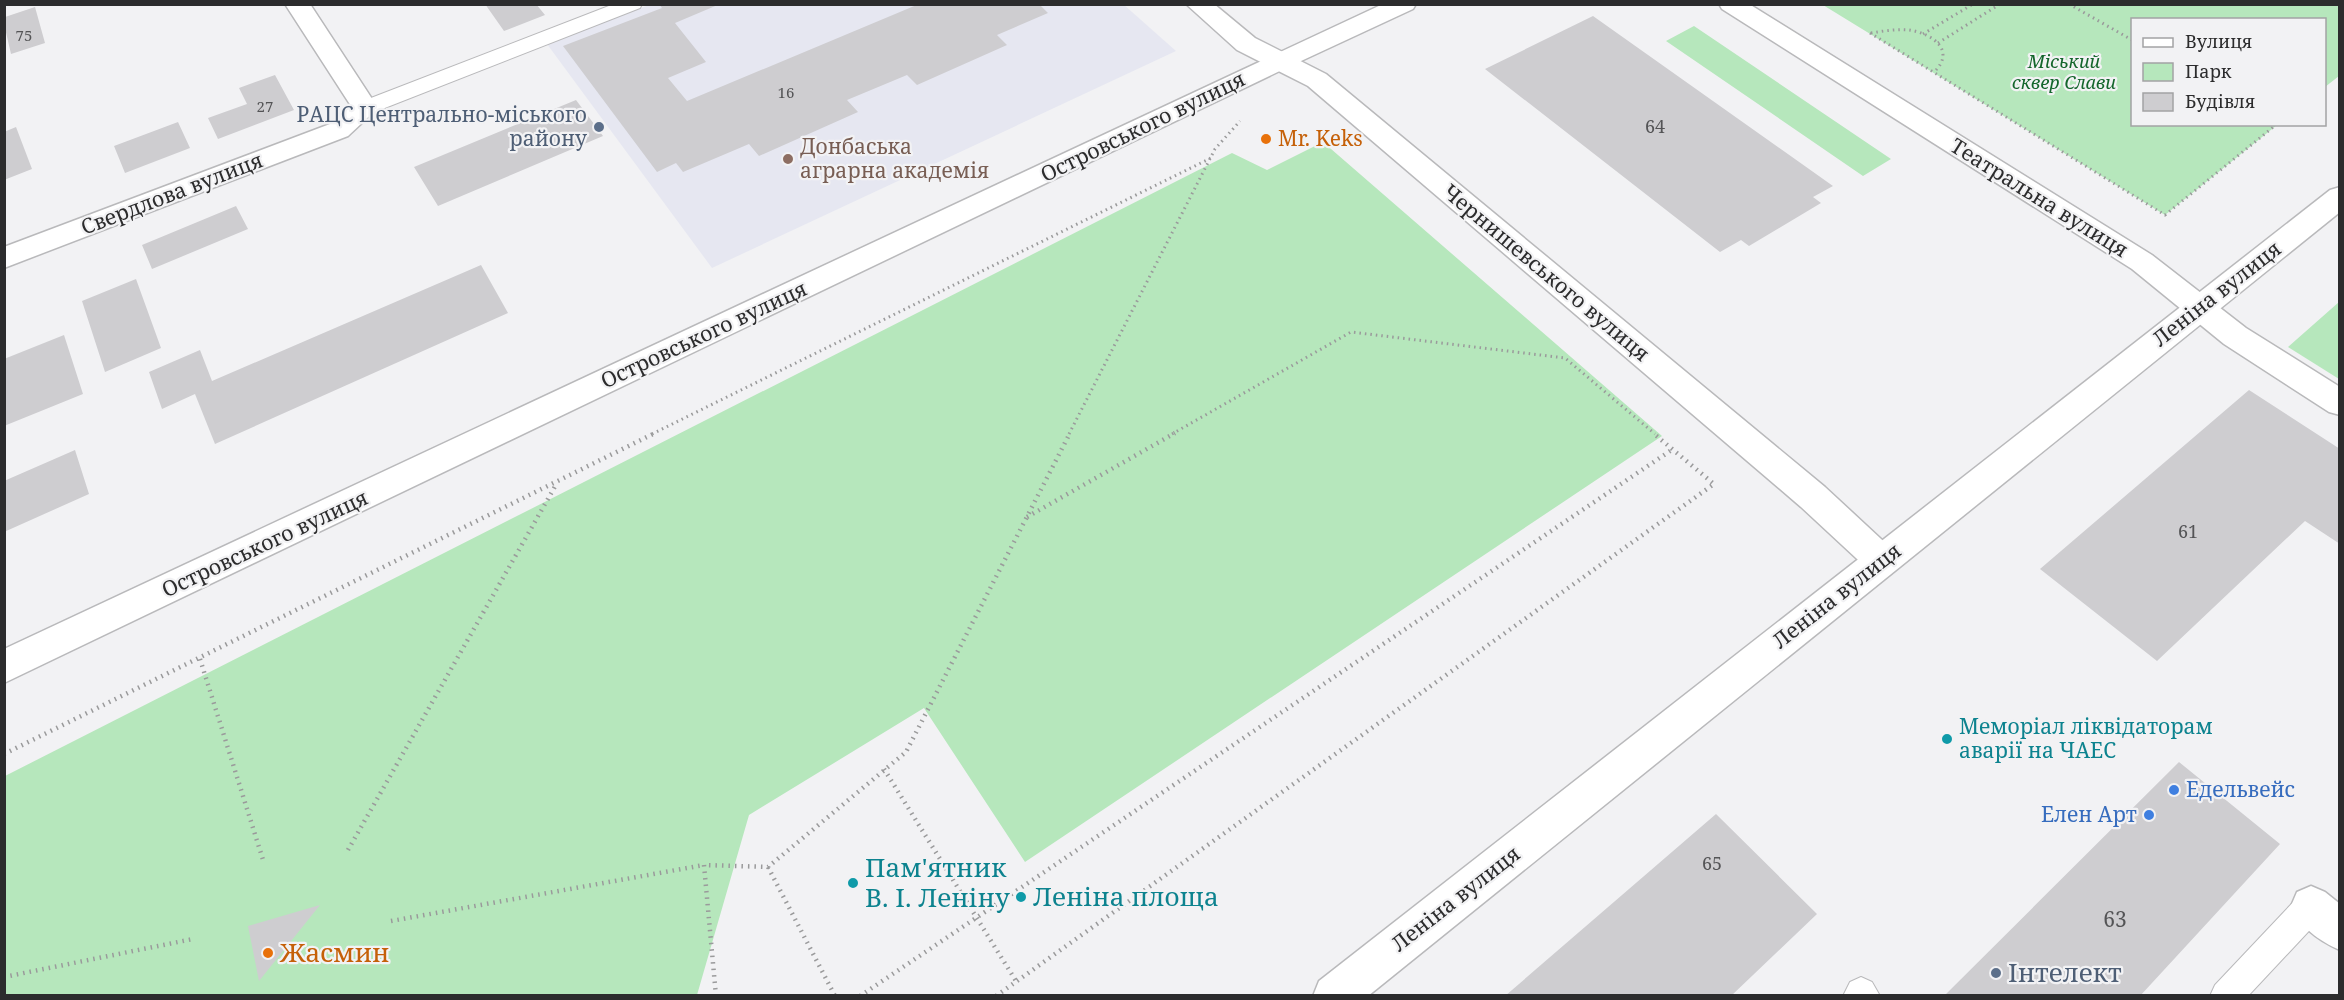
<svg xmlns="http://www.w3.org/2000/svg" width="2344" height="1000" viewBox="0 0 2344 1000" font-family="'Noto Serif',serif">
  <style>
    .built { fill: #e6e7f1 }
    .green { fill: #b6e7bc }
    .building { fill: #cecdd0 }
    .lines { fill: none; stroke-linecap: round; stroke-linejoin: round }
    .service-casing { stroke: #b9b9bb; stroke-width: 2 }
    .minor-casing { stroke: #b9b9bb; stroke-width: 3 }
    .tertiary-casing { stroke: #b9b9bb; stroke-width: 3 }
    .secondary-casing { stroke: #b9b9bb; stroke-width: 3 }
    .path-far1 { stroke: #9a9a9b; stroke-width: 3; stroke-dasharray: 1.5 4; stroke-linecap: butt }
    .path { stroke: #9a9a9b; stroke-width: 4.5; stroke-dasharray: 1.5 5; stroke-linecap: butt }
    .service { fill: #fff; fill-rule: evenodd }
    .minor { fill: #fff; fill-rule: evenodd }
    .tertiary { fill: #fff; fill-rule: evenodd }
    .secondary { fill: #fff; fill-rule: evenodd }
    .service-dot { fill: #5c6f8a; stroke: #f2f2f4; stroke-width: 2 }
    .food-dot { fill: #e8710a; stroke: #f2f2f4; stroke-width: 2 }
    .education-dot { fill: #8d6e63; stroke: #f2f2f4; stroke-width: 2 }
    .culture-dot { fill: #0f9aa8; stroke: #f2f2f4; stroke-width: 2 }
    .shop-dot { fill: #3f7fe0; stroke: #f2f2f4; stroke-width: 2 }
    .labels { text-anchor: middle; stroke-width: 4.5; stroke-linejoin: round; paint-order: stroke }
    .far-number-label { font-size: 15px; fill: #545456 }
    .far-park-label { font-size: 18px; font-style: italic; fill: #14662c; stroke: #f2f2f4 }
    .number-label { font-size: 18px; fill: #545456 }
    .service-label { font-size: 21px; fill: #4e5e75; stroke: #f2f2f4; text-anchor: end }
    .street-label { font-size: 21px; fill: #2c2c2d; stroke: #f2f2f4 }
    .food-label { font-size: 21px; fill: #c56008; stroke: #f2f2f4; text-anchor: start }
    .education-label { font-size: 21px; fill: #785e54; stroke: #f2f2f4; text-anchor: start }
    .culture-label { font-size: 21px; fill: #0d838f; stroke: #f2f2f4; text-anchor: start }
    .shop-label { font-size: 21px; fill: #366cbe; stroke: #f2f2f4; text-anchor: start }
    .near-number-label { font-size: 21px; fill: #545456 }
    .near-culture-label { font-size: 26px; fill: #0d838f; stroke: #f2f2f4; text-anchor: start }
    .near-food-label { font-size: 26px; fill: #c56008; stroke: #f2f2f4; text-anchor: start }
    .near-service-label { font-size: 26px; fill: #4e5e75; stroke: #f2f2f4; text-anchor: start }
  </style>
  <rect width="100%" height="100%" fill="#f2f2f4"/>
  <path class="built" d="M 1123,4 L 1176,51 L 712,268 L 547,44 L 649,5 Z"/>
  <path class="green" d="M 1823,5 L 2339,5 L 2339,76 L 2325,87 L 2324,20 L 2132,20 L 2132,124 L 2277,125 L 2165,215 Z
    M 1694,26 L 1891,159 L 1863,176 L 1666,41 Z
    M 1323,142 L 1662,436 L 1025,862 L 924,708 L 749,815 L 697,995 L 5,996 L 5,776 L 1232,153 L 1267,170 Z
    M 2339,302 L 2339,379 L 2288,347 Z"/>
  <path class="building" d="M 485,4 L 536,4 L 545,15 L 504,31 Z
    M 659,4 L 720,4 L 675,23 L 706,62 L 668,78 L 687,101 L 919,4 L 1039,4 L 1048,13 L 997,35 L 1007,45 L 917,85 L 907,75 L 847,100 L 858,112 L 759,156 L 749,144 L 683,172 L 676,163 L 657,172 L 563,46 L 662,8 Z
    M 35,7 L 45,43 L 11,54 L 5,28 L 5,17 Z
    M 1593,16 L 1833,186 L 1813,197 L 1821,203 L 1749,246 L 1741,240 L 1720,252 L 1485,69 Z
    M 275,75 L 294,110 L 218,139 L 208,118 L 247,104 L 239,88 Z
    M 576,100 L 603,136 L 438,206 L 414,167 Z
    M 178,122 L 190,148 L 125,173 L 114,146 Z
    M 16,127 L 32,169 L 4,180 L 4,132 Z
    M 236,206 L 248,229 L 152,269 L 142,245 Z
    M 481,265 L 508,313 L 215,444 L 195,394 L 162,409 L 149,372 L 200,350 L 212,381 Z
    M 136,279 L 161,348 L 105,372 L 82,301 Z
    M 64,335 L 83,394 L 4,426 L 4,359 Z
    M 2249,390 L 2340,449 L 2340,544 L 2305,521 L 2157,661 L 2040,569 Z
    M 75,450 L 89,494 L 4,532 L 4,481 Z
    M 2179,762 L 2280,844 L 2140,996 L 1944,996 Z
    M 1716,814 L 1817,914 L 1731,996 L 1505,996 Z
    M 320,905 L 259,981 L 248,926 Z"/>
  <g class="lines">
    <defs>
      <path id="service" d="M 614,4 L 642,4 L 640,8 L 372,113 L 365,115 L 358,113 L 355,108 L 358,103 Z
        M 2311,891 L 2322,895 L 2326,906 L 2322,917 L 2248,996 L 2210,996 L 2215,985 L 2300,895 Z
        M 1861,977 L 1872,982 L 1880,996 L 1843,996 L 1850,982 Z"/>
      <path id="minor" d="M 285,4 L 310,4 L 378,108 L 348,136 L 4,268 L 4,247 L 330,124 L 351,106 Z
        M 1186,4 L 1214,4 L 1255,38 L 1326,74 L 1825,487 L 1894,551 L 1899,561 L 1894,571 L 1882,576 L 1870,571 L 1801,507 L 1308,86 L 1237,50 Z
        M 2311,886 L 2325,892 L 2340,904 L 2340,950 C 2319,941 2300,927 2291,906 L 2297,892 Z"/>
      <path id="tertiary" d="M 1383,4 L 1416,4 L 1413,9 L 1286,68 L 4,683 L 4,649 Z
        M 1719,4 L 1749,4 L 2152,255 L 2246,328 L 2340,387 L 2340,415 L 2329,412 L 2224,344 L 2132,269 L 1722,9 Z"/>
      <path id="secondary" d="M 2340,187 L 2340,212 L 1368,996 L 1313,996 L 1319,981 L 2330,190 Z"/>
    </defs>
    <use href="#service" class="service-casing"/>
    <use href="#minor" class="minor-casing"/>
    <use href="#tertiary" class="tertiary-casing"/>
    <use href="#secondary" class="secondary-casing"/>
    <path class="path-far1" d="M 2069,4 L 2132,40
      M 1870,33 L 2165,215 L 2277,124
      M 1871,33 C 1883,31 1896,29 1909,30 C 1931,33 1957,50 1934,72
      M 1923,34 L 1973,4
      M 1938,43 L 2000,4
      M 652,434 L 1211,158
      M 1069,434 L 1215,149 L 1240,121
      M 1172,434 L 1351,332 L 1565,358 L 1655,434"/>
    <path class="path" d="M 1027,517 L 1175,433
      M 200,659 L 264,863
      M 4,754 L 655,433
      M 884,769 L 1016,981
      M 348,850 L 557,483
      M 768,867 L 835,996
      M 391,921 L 704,865
      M 4,977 L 193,939
      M 716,996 L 704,865 L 768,867 L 906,752 L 1070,433
      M 860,996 L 1673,449
      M 996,996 L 1714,484 L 1653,433"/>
    <use href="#service" class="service"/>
    <use href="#minor" class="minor"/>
    <use href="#tertiary" class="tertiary"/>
    <use href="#secondary" class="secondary"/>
  </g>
  <g class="service-dot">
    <circle cx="599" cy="127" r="6"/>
    <circle cx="1996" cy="973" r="6"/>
  </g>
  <g class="food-dot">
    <circle cx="1266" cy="139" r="6"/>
    <circle cx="268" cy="953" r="6"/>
  </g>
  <circle class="education-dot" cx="788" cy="159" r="6"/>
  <g class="culture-dot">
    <circle cx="1947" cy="739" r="6"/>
    <circle cx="853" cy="883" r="6"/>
    <circle cx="1021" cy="897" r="6"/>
  </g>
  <g class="shop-dot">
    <circle cx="2174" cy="790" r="6"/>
    <circle cx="2149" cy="815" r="6"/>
  </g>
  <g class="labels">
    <g class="far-number-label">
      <text x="24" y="41">75</text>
      <text x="786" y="98">16</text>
      <text x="265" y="112">27</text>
    </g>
    <g class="far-park-label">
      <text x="2064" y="68">Міський<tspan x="2064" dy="21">сквер Слави</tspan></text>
    </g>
    <g class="number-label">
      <text x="1655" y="133">64</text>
      <text x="2188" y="538">61</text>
      <text x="1712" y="870">65</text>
    </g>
    <g class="service-label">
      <text x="587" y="122">РАЦС Центрально-міського<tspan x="587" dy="24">району</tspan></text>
    </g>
    <g class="street-label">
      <text transform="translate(1143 127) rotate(-26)" y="7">Островського вулиця</text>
      <text transform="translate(172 194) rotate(-21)" y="7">Свердлова вулиця</text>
      <text transform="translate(2039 198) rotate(32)" y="7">Театральна вулиця</text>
      <text transform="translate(1546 273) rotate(40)" y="7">Чернишевського вулиця</text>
      <text transform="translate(2217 294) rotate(-38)" y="7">Леніна вулиця</text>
      <text transform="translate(704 335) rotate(-25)" y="7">Островського вулиця</text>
      <text transform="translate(265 544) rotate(-25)" y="7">Островського вулиця</text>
      <text transform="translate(1837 596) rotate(-38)" y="7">Леніна вулиця</text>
      <text transform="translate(1456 899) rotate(-38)" y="7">Леніна вулиця</text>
    </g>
    <g class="food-label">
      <text x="1278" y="146">Mr. Keks</text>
    </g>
    <g class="education-label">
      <text x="800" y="154">Донбаська<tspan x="800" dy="24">аграрна академія</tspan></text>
    </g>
    <g class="culture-label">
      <text x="1959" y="734">Меморіал ліквідаторам<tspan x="1959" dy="24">аварії на ЧАЕС</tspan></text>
    </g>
    <g class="shop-label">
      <text x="2186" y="797">Едельвейс</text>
      <text x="2137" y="822" text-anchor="end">Елен Арт</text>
    </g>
    <g class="near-number-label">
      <text x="2115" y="927">63</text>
    </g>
    <g class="near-culture-label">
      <text x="865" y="877">Пам'ятник<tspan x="865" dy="30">В. І. Леніну</tspan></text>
      <text x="1033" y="906">Леніна площа</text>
    </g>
    <g class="near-food-label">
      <text x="280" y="962">Жасмин</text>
    </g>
    <g class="near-service-label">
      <text x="2008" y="982">Інтелект</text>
    </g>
  </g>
  <rect width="2344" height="1000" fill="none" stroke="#2c2c2d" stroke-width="12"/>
  <rect x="2131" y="18" width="195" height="108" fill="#f2f2f4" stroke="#a3a3a4" stroke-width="1.5"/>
  <rect x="2143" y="38" width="30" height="9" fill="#ffffff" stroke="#a3a3a4" stroke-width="1.5"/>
  <text x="2185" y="48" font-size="18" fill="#2c2c2d">Вулиця</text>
  <rect x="2143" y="63" width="30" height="18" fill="#b6e7bc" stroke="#a3a3a4" stroke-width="1.5"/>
  <text x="2185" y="78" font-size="18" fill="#2c2c2d">Парк</text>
  <rect x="2143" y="93" width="30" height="18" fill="#cecdd0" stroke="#a3a3a4" stroke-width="1.5"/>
  <text x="2185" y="108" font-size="18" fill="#2c2c2d">Будівля</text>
</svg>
